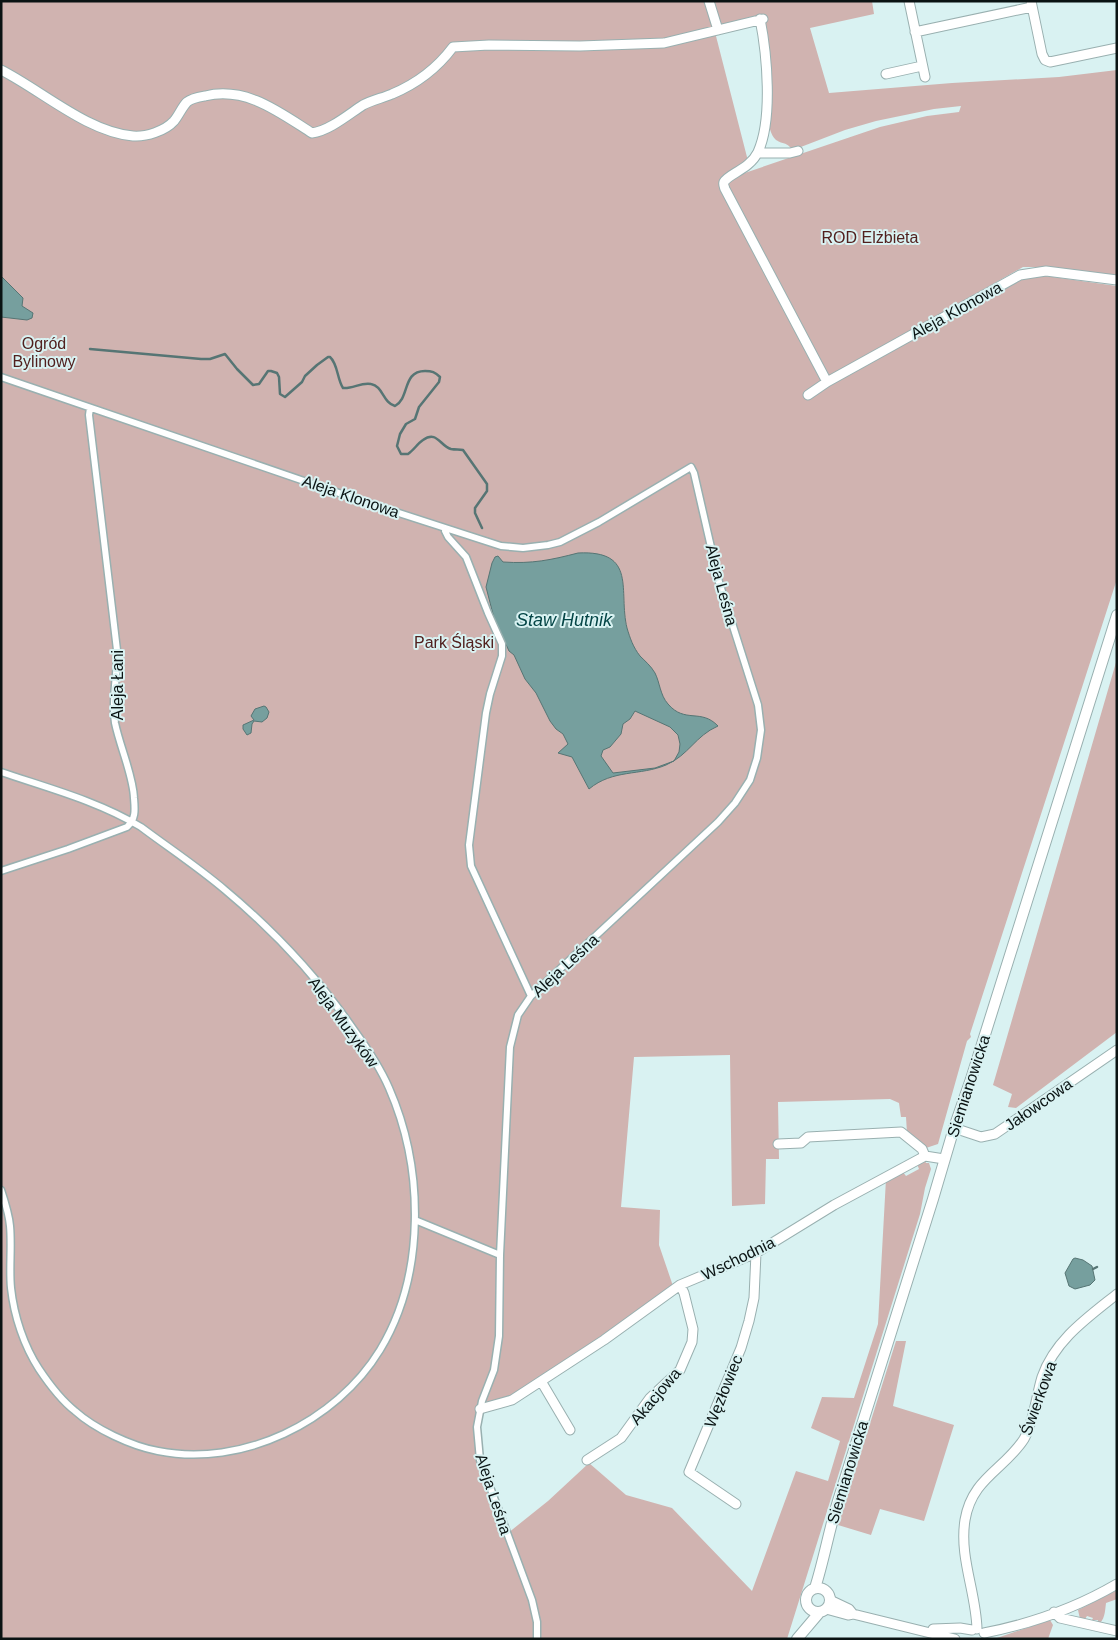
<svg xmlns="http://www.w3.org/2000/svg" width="1118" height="1640" viewBox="0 0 1118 1640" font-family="Arial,sans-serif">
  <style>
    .green { fill: #d0b3b0 }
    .water { fill: #769f9e; stroke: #567574; fill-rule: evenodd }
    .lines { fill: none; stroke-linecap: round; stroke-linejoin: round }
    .stream { stroke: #567574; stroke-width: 2.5 }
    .pedestrian-casing { stroke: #99b0b0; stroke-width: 9 }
    .minor-casing { stroke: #99b0b0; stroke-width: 11 }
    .tertiary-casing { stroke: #99b0b0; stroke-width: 12 }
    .pedestrian { stroke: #fff; stroke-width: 6 }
    .minor { stroke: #fff; stroke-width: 9 }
    .tertiary { stroke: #fff; stroke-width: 10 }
    .labels { text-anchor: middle; stroke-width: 4; stroke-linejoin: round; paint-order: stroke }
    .park-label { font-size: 16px; fill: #51201e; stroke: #d9f2f2 }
    .street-label { font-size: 16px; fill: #0a1313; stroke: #d9f2f2 }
    .water-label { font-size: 18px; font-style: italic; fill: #044546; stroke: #d9f2f2 }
  </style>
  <rect width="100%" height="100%" fill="#d9f2f2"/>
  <path class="green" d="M 1,1 L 707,1 L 748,161 L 723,180 L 823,381 L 1021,277 L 1039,275 L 1117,286 L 1117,579 L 970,1034 L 971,1037 L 967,1041 L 938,1144 L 926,1148 L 907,1133 L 906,1117 L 901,1117 L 899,1103 L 890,1099 L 778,1102 L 779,1159 L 766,1159 L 765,1204 L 732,1206 L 730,1055 L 634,1057 L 621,1207 L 660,1210 L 659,1245 L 673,1286 L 512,1398 L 486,1404 L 476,1425 L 480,1462 L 508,1533 L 548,1501 L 589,1463 L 626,1495 L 672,1508 L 752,1591 L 796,1471 L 828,1481 L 840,1441 L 811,1428 L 822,1397 L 854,1398 L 878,1324 L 886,1179 L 902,1171 L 906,1176 L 919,1169 L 917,1164 L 925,1160 L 926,1163 L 929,1163 L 931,1169 L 925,1188 L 920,1214 L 787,1639 L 1,1639 Z
    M 713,1 L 872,1 L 874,14 L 810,28 L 829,93 L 952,83 L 1059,77 L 1117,70 L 1117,276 L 1047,267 L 1023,267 L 826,379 L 726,190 L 730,178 L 880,127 L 927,116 L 959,112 L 961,106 L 934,109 L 876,121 L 845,130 L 793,150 C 785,141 784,145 776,140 C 770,135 769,124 767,117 L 763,20 L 720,27 Z
    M 1117,659 L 1117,1032 L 1016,1108 L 1008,1107 L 1012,1094 L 993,1085 Z
    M 896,1341 L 906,1341 L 893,1406 L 954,1425 L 924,1521 L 880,1509 L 871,1535 L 838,1525 Z
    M 1117,1590 L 1117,1599 L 1106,1603 C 1105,1611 1105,1621 1097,1625 L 1098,1620 L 1092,1620 L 1093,1618 L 1087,1616 L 1085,1619 L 1080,1619 L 1078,1610 Z
    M 1050,1620 L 1053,1625 L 1048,1639 L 994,1639 Z"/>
  <path class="water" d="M 1,276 L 23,298 L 22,306 L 33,313 L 32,318 L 27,320 L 1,317 Z
    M 578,553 C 638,550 618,591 627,628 C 630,638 633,647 640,656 C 645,661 651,666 655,673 C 660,683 660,695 668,704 C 685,724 701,708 718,726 C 695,736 689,755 666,765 C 640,776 613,769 589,789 L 572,757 L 558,753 L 568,744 L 563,734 L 556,729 L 550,721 L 536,693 L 525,679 L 514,655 L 509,651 L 494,618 L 486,587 L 492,563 L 495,557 L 498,556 L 503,562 C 532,564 551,560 578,553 ZM 635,711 L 670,727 L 678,735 L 680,744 L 679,752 L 674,761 L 655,768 L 613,773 L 601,756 L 603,750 L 610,747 L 621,734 L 623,724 L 630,719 Z
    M 264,706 L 266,707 L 269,712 L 267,718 L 262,722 L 254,721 L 252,724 L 251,733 L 247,735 L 243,729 L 243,725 L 254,720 L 251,716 L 255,709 Z
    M 1075,1258 L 1083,1260 L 1092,1266 L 1095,1280 L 1090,1285 L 1075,1289 L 1069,1286 L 1065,1273 L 1073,1259 Z"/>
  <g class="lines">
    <path class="stream" d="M 90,349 L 201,359 L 210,359 L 225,354 L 237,369 L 253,385 L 259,384 L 268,371 L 271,371 L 277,373 L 279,377 L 280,394 L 285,397 L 302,382 L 305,376 L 317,365 L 328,357 L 330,357 C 338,364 337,379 343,388 C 353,389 361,382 371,384 C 383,386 383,403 395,406 C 410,398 402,371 425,371 C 432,371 435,372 440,377 L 439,382 L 419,407 L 415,419 L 406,424 L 400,434 L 397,446 L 401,454 L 408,454 C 414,450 417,444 423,440 C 437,430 440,446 451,449 C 456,450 459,449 463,450 L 487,484 L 487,491 L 475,508 L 475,513 L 482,528
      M 1093,1269 L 1097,1267"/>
    <defs>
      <path id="pedestrian" d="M 1,377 L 371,504 L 501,546 L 523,548 L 548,545 L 560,542 L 599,522 L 691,467 L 694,473 L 719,582 L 758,705 L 761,730 L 757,758 L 750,780 L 735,803 L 718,822 L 531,996 L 518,1015 L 510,1047 L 500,1255 L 499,1336 L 494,1370 L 482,1401 L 477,1427 L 480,1460 L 532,1600 L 537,1622 L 537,1639
        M 445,528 L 445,531 L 448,537 L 466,557 L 488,613 L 502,644 L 502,656 L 490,694 L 486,713 L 469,845 L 471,866 L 531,996
        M 1,772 C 48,788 98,801 141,827 C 169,848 198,867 225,890 C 273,930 318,978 354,1030 C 367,1048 380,1067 389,1088 C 424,1168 426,1274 380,1350 C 336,1422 242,1468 158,1451 C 131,1446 95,1429 75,1411 C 61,1400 49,1384 39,1369 C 24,1346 14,1316 11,1288 C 9,1268 12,1247 10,1226 C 9,1214 5,1202 1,1190
        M 1,871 L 68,849 L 127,827 C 136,819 135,810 134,798 C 133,775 120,747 115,723 C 111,699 118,674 117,650 L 89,415 L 90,408
        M 415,1220 L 500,1255"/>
      <path id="minor" d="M 709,1 L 718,30
        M 909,1 L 925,77
        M 1031,1 L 1042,54 L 1045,60 L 1050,62 L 1117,48
        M 760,19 C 767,54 773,119 758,152 C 750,169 728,174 724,182 C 723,184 724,186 725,189 L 827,382
        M 915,32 L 1032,7
        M 1,70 C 41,90 87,132 133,136 C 146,137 165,131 174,121 C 179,115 182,107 187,102 C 192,98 199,97 205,96 C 246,86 279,112 312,133 C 329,131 349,114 363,105 C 372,100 383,98 392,94 C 416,84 438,67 453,47 L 489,45 L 580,46 L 664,43 L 763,19
        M 886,74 L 922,66
        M 758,153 L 790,153 L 798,151
        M 808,395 L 827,382 L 1020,275 L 1046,271 L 1117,280
        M 954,1128 L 981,1137 L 995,1134 L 1117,1050
        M 778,1144 L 801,1143 L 808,1137 L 901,1132 L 922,1149 L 925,1156
        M 541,1381 L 570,1430
        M 480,1409 L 512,1400 L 604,1340 L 680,1285 L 756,1253 L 834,1205 L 925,1156 L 944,1159
        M 587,1460 L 621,1438 L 650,1398 L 680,1370 L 692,1342 L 693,1329 L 684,1293 L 680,1285
        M 736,1504 L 689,1472 L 741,1348 L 749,1321 L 754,1298 L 756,1253
        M 830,1600 L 849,1609 L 853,1614
        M 826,1609 L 848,1615 L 853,1614 L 955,1639
        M 1054,1612 L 1060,1618 L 1117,1631
        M 933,1629 L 960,1628 L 972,1630
        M 977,1629 C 976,1592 959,1557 965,1520 C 972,1478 1004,1470 1024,1439 C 1034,1421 1036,1397 1042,1377 C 1055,1340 1087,1318 1117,1294
        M 984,1633 C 1030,1624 1076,1608 1117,1584"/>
      <path id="tertiary" d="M806 1600a12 12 0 1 1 24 0a12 12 0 1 1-24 0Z
        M 815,1588 C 824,1560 829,1530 838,1501 L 933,1199 L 954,1128 L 971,1079 L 1117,615
        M 797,1639 L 819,1613"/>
    </defs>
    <use href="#pedestrian" class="pedestrian-casing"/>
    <use href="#minor" class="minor-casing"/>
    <use href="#tertiary" class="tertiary-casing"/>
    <use href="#pedestrian" class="pedestrian"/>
    <use href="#minor" class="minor"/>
    <use href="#tertiary" class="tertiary"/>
  </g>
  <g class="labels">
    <g class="park-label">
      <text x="870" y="243">ROD Elżbieta</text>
      <text x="44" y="349">Ogród<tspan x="44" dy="18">Bylinowy</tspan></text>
      <text x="454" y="648">Park Śląski</text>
    </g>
    <g class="street-label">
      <text transform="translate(956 310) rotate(-29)" y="6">Aleja Klonowa</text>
      <text transform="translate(351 496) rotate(19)" y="6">Aleja Klonowa</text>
      <text transform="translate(722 585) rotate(75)" y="6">Aleja Leśna</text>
      <text transform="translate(117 685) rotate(-90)" y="6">Aleja Łani</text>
      <text transform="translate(565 965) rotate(-43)" y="6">Aleja Leśna</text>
      <text transform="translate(344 1022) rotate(54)" y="6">Aleja Muzyków</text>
      <text transform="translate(968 1086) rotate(-72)" y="6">Siemianowicka</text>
      <text transform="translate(1038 1104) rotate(-35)" y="6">Jałowcowa</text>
      <text transform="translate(738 1258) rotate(-26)" y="6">Wschodnia</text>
      <text transform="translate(723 1391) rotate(-68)" y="6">Węzłowiec</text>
      <text transform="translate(655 1396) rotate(-50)" y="6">Akacjowa</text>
      <text transform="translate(1038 1398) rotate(-70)" y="6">Świerkowa</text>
      <text transform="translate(847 1472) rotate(-73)" y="6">Siemianowicka</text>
      <text transform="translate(494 1494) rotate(72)" y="6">Aleja Leśna</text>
    </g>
    <g class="water-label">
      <text x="564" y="626">Staw Hutnik</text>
    </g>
  </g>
  <rect width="1118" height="1640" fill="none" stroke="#0a1313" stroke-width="5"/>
</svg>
